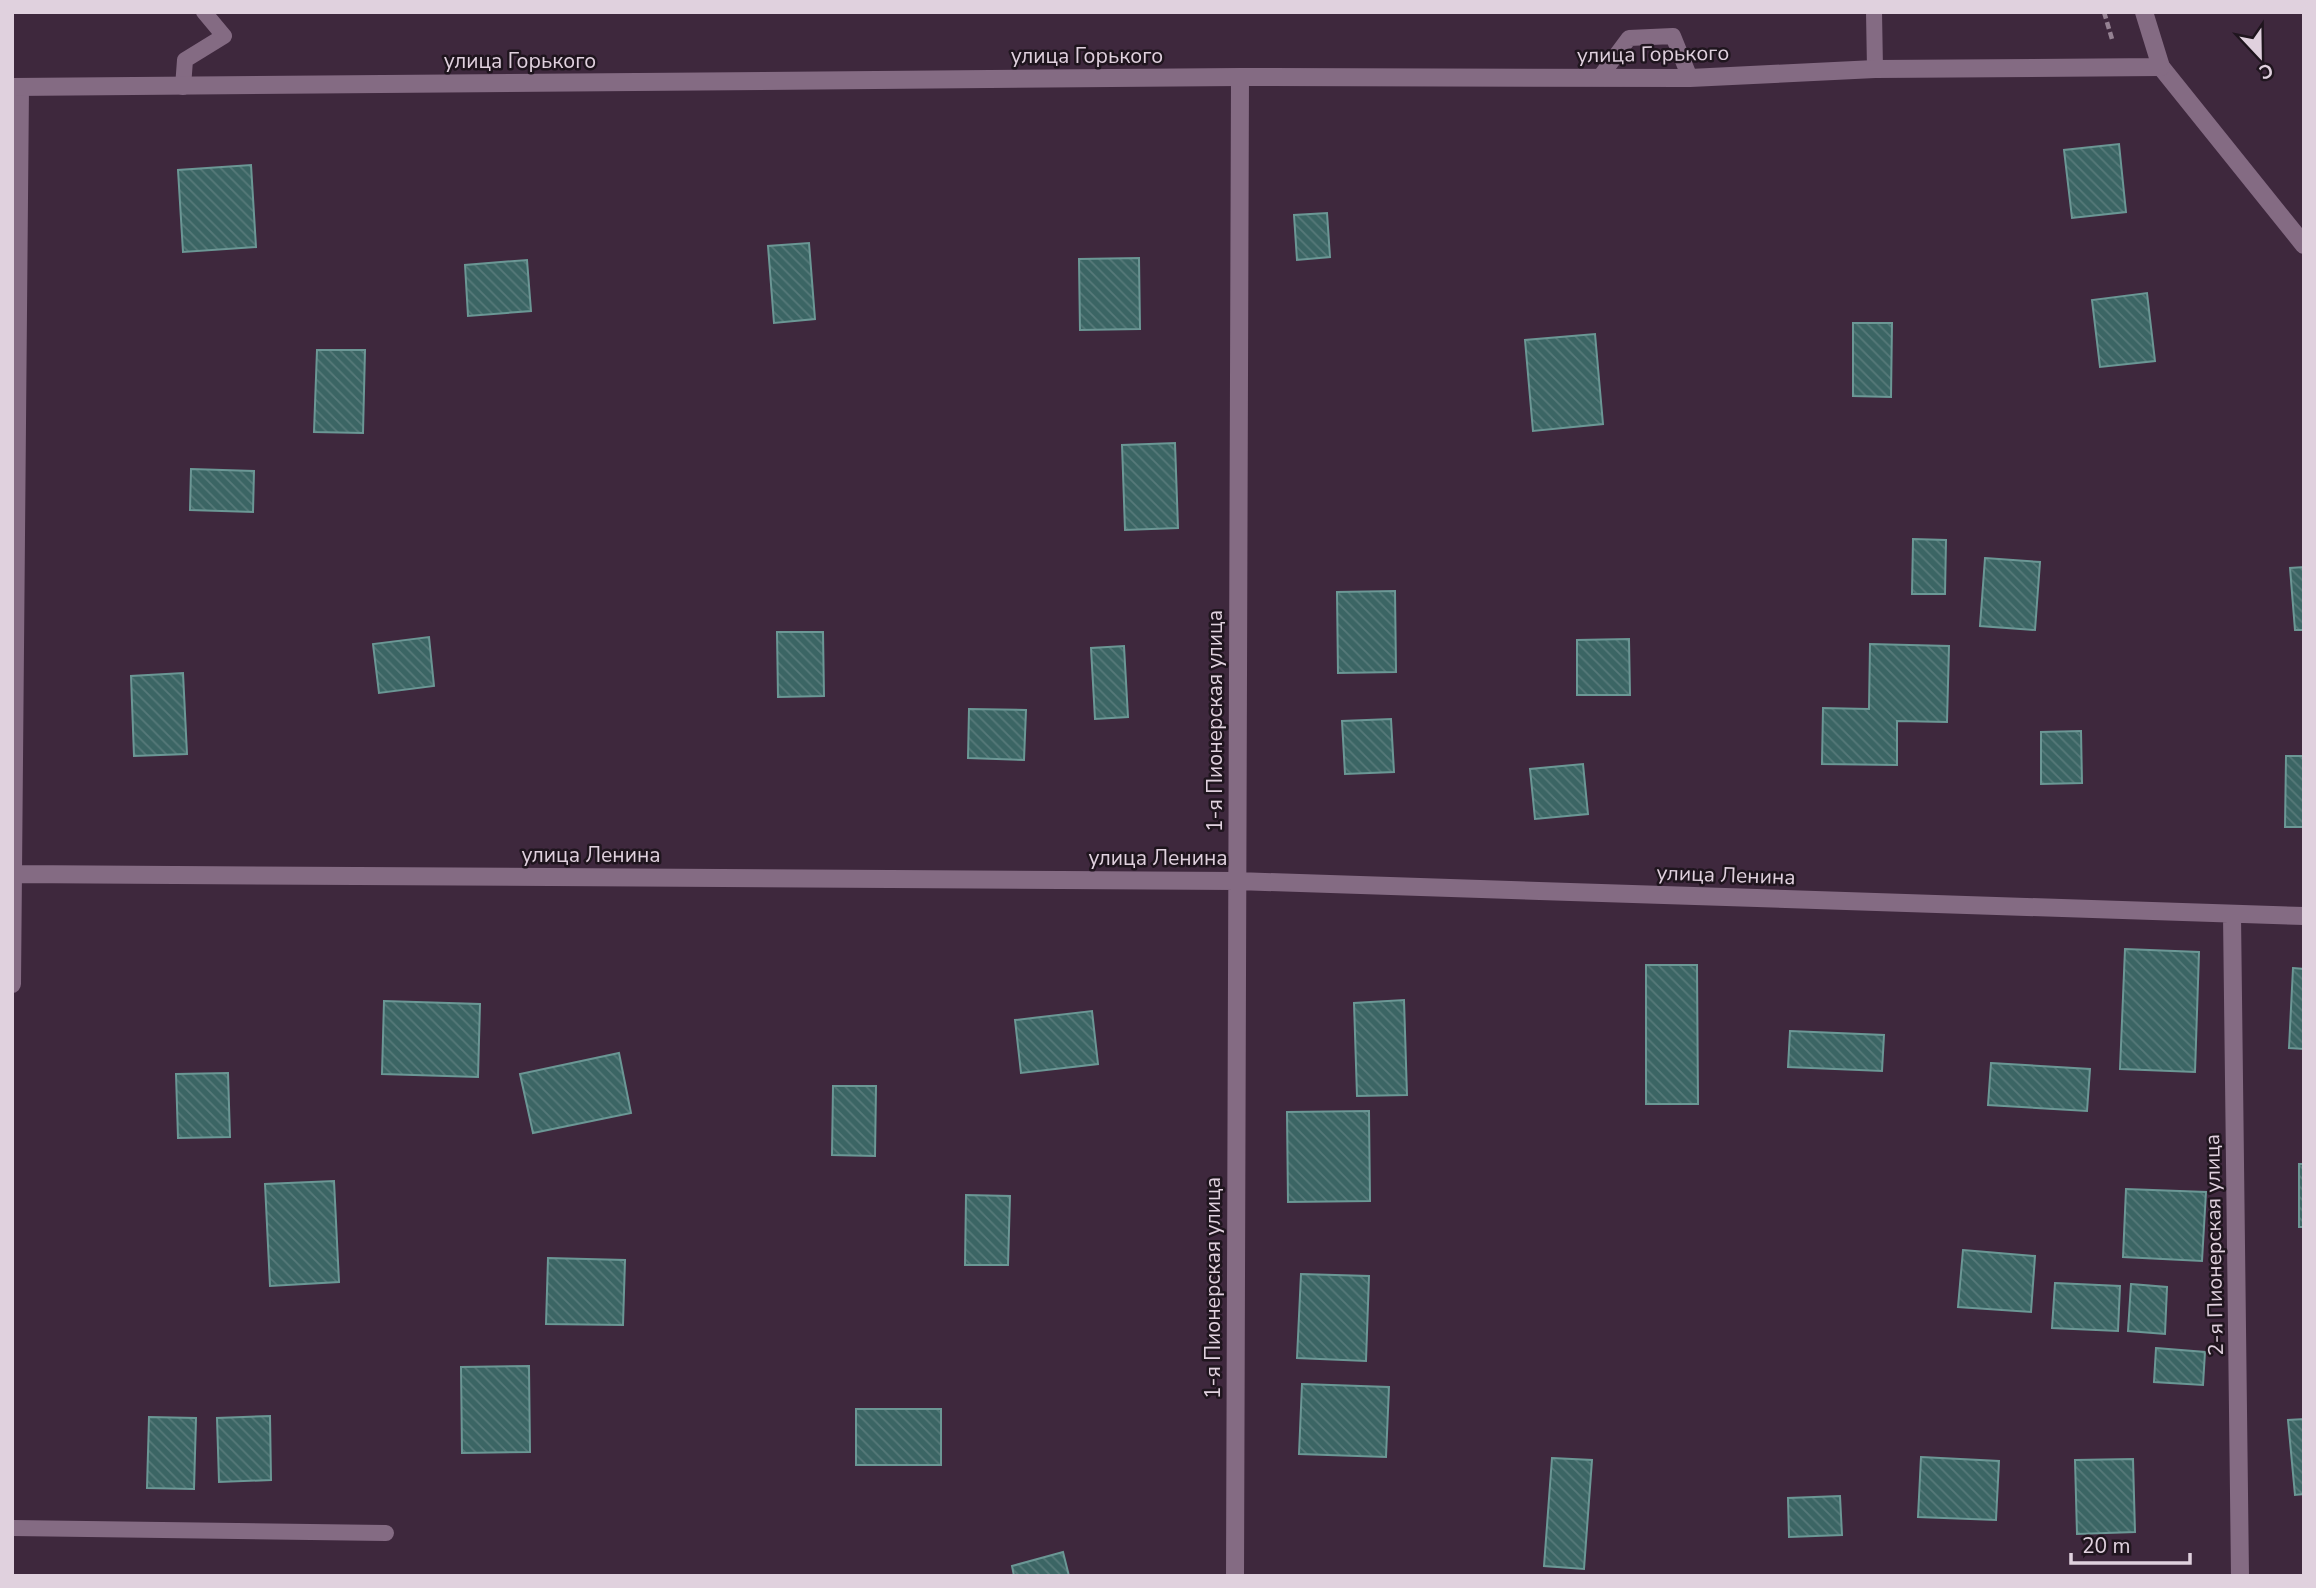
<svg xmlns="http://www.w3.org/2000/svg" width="2316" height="1588" viewBox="0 0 2316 1588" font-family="'Nunito Sans',sans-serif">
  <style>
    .building { fill: url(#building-back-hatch); stroke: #6b9795; stroke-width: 2 }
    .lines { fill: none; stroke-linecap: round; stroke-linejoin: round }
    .path { stroke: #958293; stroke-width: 4.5; stroke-dasharray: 7 3.5; stroke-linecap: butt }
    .service { stroke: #846b83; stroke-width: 16 }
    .minor { stroke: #846b83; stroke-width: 18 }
    .tertiary { stroke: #846b83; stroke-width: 18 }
    .labels { text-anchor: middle; stroke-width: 5; stroke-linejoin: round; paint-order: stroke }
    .street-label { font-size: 21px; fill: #e0d1de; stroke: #1f151e }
  </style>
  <defs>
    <pattern id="building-back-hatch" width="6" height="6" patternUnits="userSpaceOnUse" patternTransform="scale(1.75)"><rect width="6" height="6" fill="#3b6564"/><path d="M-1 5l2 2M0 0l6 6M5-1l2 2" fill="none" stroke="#577a7a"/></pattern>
  </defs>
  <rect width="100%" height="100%" fill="#3e283d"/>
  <path class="building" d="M 2119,144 L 2126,212 L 2072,218 L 2064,150 Z
    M 251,165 L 256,247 L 183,252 L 178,170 Z
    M 1327,213 L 1330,257 L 1297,260 L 1294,215 Z
    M 809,243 L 815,319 L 774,323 L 768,246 Z
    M 1139,258 L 1140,329 L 1080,330 L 1079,259 Z
    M 527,260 L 531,311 L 468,316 L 465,265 Z
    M 2147,293 L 2155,361 L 2100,367 L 2092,300 Z
    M 1853,323 L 1892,323 L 1891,397 L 1853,396 Z
    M 1595,334 L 1603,424 L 1533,431 L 1525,340 Z
    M 317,350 L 365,350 L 363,433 L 314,432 Z
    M 1175,443 L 1178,528 L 1125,530 L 1122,445 Z
    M 191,469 L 254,471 L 253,512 L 190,510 Z
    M 1913,539 L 1946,540 L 1945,594 L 1912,594 Z
    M 1985,558 L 2040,562 L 2035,630 L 1980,626 Z
    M 2304,567 L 2304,630 L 2295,630 L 2290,568 Z
    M 1395,591 L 1396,672 L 1338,673 L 1337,592 Z
    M 777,632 L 823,632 L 824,696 L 778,697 Z
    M 429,637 L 434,686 L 379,693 L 373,644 Z
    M 1629,639 L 1630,695 L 1577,695 L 1577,640 Z
    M 1870,644 L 1949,646 L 1947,722 L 1897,721 L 1897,765 L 1822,764 L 1823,708 L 1869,709 Z
    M 1124,646 L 1128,717 L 1095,719 L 1091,648 Z
    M 183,673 L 187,754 L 134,756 L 131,676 Z
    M 969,709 L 1026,710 L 1024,760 L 968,758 Z
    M 1391,719 L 1394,772 L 1345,774 L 1342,721 Z
    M 2081,731 L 2082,783 L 2041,784 L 2041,732 Z
    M 2286,756 L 2304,756 L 2304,827 L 2285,827 Z
    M 1583,764 L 1588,814 L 1535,819 L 1530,769 Z
    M 2125,949 L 2199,952 L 2195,1072 L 2120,1069 Z
    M 1646,965 L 1697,965 L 1698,1104 L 1646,1104 Z
    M 2293,968 L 2304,969 L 2304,1049 L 2289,1048 Z
    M 1404,1000 L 1407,1095 L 1357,1096 L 1354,1003 Z
    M 384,1001 L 480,1004 L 478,1077 L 382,1074 Z
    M 1092,1011 L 1098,1064 L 1021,1073 L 1015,1020 Z
    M 1790,1031 L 1884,1035 L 1882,1071 L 1788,1067 Z
    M 619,1053 L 631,1113 L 533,1133 L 520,1074 Z
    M 1991,1063 L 2090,1069 L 2087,1111 L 1988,1105 Z
    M 228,1073 L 230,1137 L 178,1138 L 176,1074 Z
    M 833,1086 L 876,1086 L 875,1156 L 832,1155 Z
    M 1369,1111 L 1370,1201 L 1288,1202 L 1287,1112 Z
    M 2299,1164 L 2304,1164 L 2304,1227 L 2299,1227 Z
    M 334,1181 L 339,1282 L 270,1286 L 265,1184 Z
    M 2126,1189 L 2206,1192 L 2202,1261 L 2123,1257 Z
    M 966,1195 L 1010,1196 L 1008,1265 L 965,1265 Z
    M 1963,1250 L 2035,1256 L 2031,1312 L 1958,1307 Z
    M 548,1258 L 625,1260 L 623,1325 L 546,1324 Z
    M 1301,1274 L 1369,1276 L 1366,1361 L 1297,1358 Z
    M 2055,1283 L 2120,1286 L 2118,1331 L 2052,1328 Z
    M 2131,1284 L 2167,1287 L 2165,1334 L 2128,1331 Z
    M 2156,1348 L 2205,1352 L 2203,1385 L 2154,1382 Z
    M 529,1366 L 530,1452 L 462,1453 L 461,1367 Z
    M 1302,1384 L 1389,1387 L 1386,1457 L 1299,1454 Z
    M 856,1409 L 941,1409 L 941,1465 L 856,1465 Z
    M 270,1416 L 271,1480 L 219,1482 L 217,1418 Z
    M 149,1417 L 196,1418 L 194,1489 L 147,1488 Z
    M 2304,1419 L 2304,1494 L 2295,1495 L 2288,1420 Z
    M 1921,1457 L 1999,1461 L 1996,1520 L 1918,1517 Z
    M 1552,1458 L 1592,1460 L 1584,1569 L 1544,1566 Z
    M 2133,1459 L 2135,1532 L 2077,1534 L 2075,1460 Z
    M 1840,1496 L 1842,1535 L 1789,1537 L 1788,1498 Z
    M 1063,1552 L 1069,1576 L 1014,1576 L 1012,1566 Z"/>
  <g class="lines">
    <path class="path" d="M 2104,12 L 2112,39"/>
    <path class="service" d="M 1874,12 L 1875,69
      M 1600,77 L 1629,38 L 1673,36 L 1690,78
      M 183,87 L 185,60 L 224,36 L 204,12
      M 12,1528 L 386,1533"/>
    <path class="minor" d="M 2161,67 L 2304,245
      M 12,874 L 1237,881 L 2304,916
      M 2232,915 L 2240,1576
      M 12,984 L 20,87
      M 1235,1576 L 1240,77"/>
    <path class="tertiary" d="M 12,87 L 1240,77 L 1690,78 L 1875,69 L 2161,67 L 2144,12"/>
  </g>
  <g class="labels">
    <g class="street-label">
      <text transform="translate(1653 54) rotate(-1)" y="7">улица Горького</text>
      <text x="1087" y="63">улица Горького</text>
      <text x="520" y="68">улица Горького</text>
      <text transform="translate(1215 721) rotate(-90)" y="7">1-я Пионерская улица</text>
      <text x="591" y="862">улица Ленина</text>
      <text x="1158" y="865">улица Ленина</text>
      <text transform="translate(1726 875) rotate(2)" y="7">улица Ленина</text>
      <text transform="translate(2214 1245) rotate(-91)" y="7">2-я Пионерская улица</text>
      <text transform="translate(1213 1288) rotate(-90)" y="7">1-я Пионерская улица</text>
    </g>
  </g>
  <rect width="2316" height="1588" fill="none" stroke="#e0d1de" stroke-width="28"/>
  <g transform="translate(2260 56) rotate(158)" stroke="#1f151e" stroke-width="5" paint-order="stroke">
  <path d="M0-5L12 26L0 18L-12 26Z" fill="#e0d1de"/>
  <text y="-10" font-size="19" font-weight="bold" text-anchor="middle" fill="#e0d1de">С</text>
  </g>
  <path d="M2071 1553v10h119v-10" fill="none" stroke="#e0d1de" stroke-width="3.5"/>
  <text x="2082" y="1553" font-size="21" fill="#e0d1de" stroke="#1f151e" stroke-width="5" paint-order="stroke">20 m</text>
</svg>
